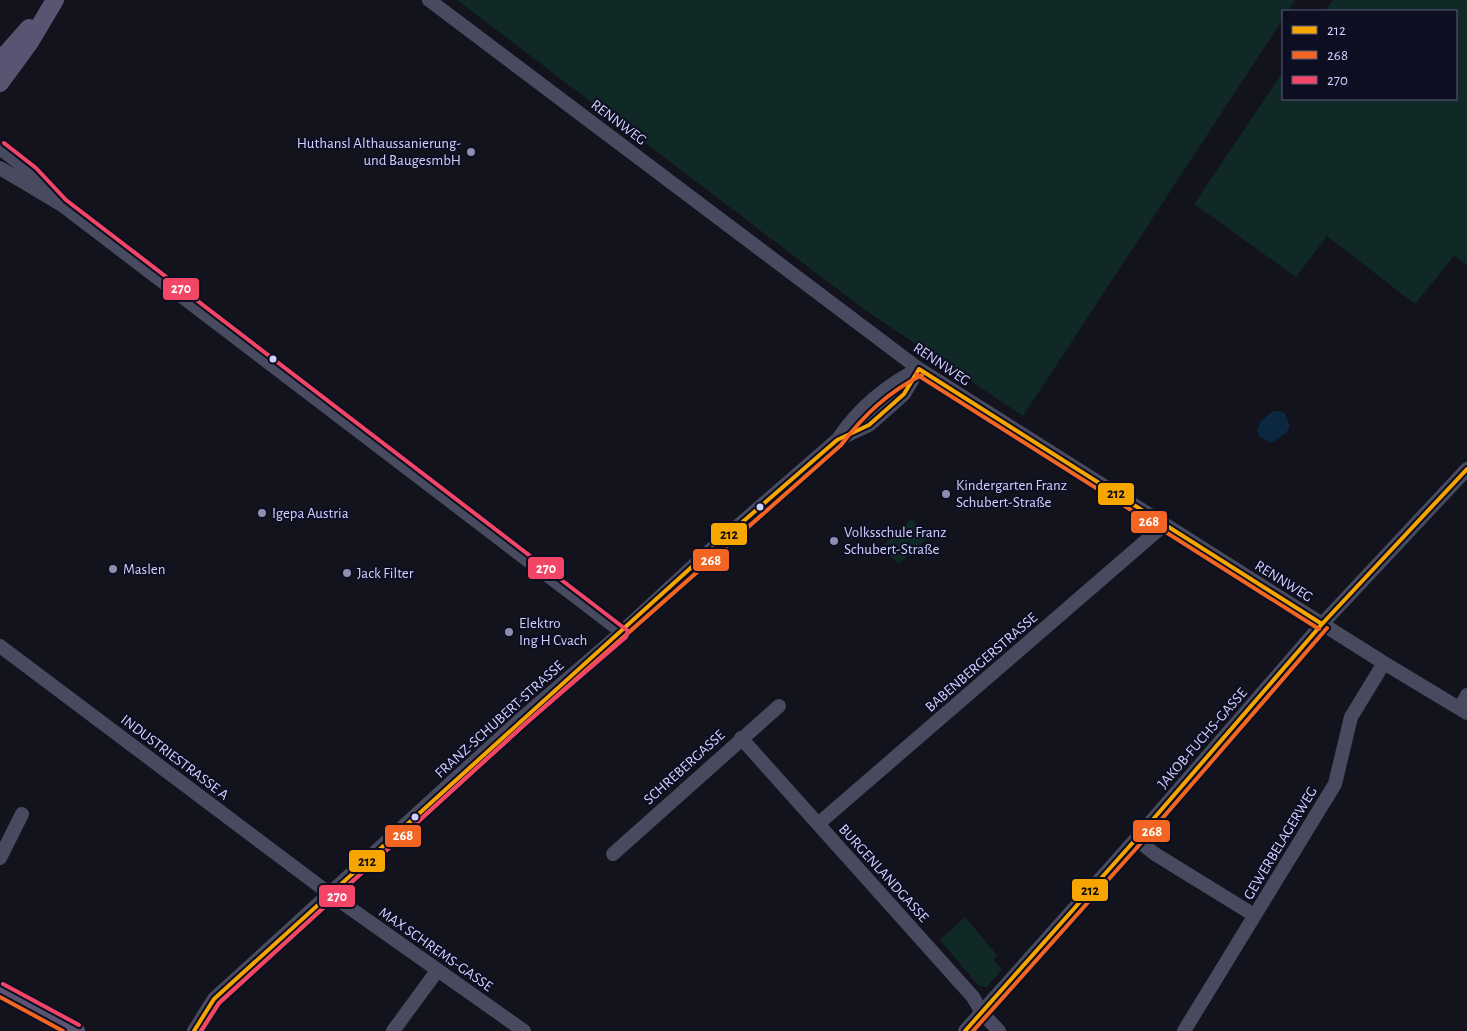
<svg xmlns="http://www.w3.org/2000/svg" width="1467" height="1031" viewBox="0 0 1467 1031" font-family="'Alegreya Sans',sans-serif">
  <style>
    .green { fill: #112926 }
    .water { fill: #0c2841 }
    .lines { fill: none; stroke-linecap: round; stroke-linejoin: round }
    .minor { stroke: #484a5f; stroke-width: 14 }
    .major { stroke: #5a5472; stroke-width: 18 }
    .bus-1-casing { stroke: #0e0e23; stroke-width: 8 }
    .bus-2-casing { stroke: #0e0e23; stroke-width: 8 }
    .bus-3-casing { stroke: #0e0e23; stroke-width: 8 }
    .bus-1 { stroke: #f7a600; stroke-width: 4 }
    .bus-2 { stroke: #f26522; stroke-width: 4 }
    .bus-3 { stroke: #f34667; stroke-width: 4 }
    .poi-dot { fill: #8d8fb0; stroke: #0e0e23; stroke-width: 2 }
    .bus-dot { fill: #cfd2ff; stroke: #0e0e23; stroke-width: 2 }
    .labels { text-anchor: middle; stroke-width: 4; stroke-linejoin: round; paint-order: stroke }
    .street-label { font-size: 15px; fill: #cfd2ff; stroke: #0e0e23 }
    .poi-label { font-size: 15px; fill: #cfd2ff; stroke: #0e0e23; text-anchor: start }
    .line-badge { stroke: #0e0e23; stroke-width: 2 }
    .badge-label { font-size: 14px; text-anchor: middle; font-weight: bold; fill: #fff }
    .pale-badge-label { font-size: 14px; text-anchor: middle; font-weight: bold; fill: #111 }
  </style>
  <rect width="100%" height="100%" fill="#13131e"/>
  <path class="green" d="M 457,0 L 1295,0 L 1288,11 L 1283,11 L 1283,19 L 1023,416 L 865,310 Z
    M 1333,0 L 1467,0 L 1467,265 L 1454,256 L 1415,304 L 1327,236 L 1296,277 L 1194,204 L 1283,72 L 1283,99 L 1456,99 L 1456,11 L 1325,11 Z
    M 912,519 L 929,537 L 898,564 L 882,546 Z
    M 965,917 L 997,955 L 993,960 L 1002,969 L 987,987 L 979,986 L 940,940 Z"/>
  <path class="water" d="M 1273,411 L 1280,411 L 1285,413 L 1290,426 L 1286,433 L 1271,443 L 1260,437 L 1257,430 L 1261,421 Z"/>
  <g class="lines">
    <path class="minor" d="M 429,0 L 919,369 L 1384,663 L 1467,713
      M 0,148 L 32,173 L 53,196
      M 0,168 L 62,205 L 622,632
      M 838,439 C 857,410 887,384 919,369
      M 0,646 L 330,894 L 524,1031
      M 1460,708 L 1467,695
      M 741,738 L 973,997 L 982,1013 L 999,1031
      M 818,824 L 1164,525
      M 1136,839 L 1155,854 L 1254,915
      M 613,854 L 779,706
      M 0,858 L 22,814
      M 194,1031 L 214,999 L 521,719 L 622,632 L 716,545 L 837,440 L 869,425 L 904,394 L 919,369
      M 393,1031 L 437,971
      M 965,1031 L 1136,839 L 1322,624 L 1467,469
      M 1184,1031 L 1335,784 L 1351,717 L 1384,663"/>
    <path class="major" d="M 0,61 L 29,28
      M 0,83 L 30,42 L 55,0
      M 0,990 L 76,1031"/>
    <defs>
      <path id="bus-1" d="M 194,1031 L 214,999 L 716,545 L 837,440 L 869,425 L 904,394 L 919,369 L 1322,624
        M 965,1031 L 1136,839 L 1322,624 L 1467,469"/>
      <path id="bus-2" d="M 916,374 L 1319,629
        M 0,997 L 63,1031
        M 201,1031 L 219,1003 L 525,724 L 841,445 C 864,415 888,392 922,375
        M 973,1031 L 1141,843 L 1327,628"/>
      <path id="bus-3" d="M 4,143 L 36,168 L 66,200 L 628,631 L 626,637 L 525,724 L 219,1003 L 201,1031
        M 3,984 L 79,1025"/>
    </defs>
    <use href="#bus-1" class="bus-1-casing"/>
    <use href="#bus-2" class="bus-2-casing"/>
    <use href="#bus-3" class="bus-3-casing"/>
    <use href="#bus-1" class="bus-1"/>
    <use href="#bus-2" class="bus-2"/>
    <use href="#bus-3" class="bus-3"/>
  </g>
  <g class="poi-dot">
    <circle cx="471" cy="152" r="5"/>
    <circle cx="946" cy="494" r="5"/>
    <circle cx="262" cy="513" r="5"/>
    <circle cx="834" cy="541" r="5"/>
    <circle cx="113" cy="569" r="5"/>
    <circle cx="347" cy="573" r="5"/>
    <circle cx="509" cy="632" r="5"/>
  </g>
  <g class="bus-dot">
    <circle cx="273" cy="359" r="4.5"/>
    <circle cx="760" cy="507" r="4.5"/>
    <circle cx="415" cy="817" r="4.5"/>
  </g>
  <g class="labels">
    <g class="street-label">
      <text transform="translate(619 122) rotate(37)" y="5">RENNWEG</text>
      <text transform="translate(942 364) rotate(34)" y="5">RENNWEG</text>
      <text transform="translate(1284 581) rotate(32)" y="5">RENNWEG</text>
      <text transform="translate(981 662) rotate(-41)" y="5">BABENBERGERSTRASSE</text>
      <text transform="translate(499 719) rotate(-42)" y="5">FRANZ-SCHUBERT-STRASSE</text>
      <text transform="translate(1202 738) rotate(-49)" y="5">JAKOB-FUCHS-GASSE</text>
      <text transform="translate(175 757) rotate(37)" y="5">INDUSTRIESTRASSE A</text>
      <text transform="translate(684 767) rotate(-42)" y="5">SCHREBERGASSE</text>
      <text transform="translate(1280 843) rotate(-59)" y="5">GEWERBELAGERWEG</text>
      <text transform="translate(884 873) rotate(48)" y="5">BURGENLANDGASSE</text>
      <text transform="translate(436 949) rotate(35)" y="5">MAX SCHREMS-GASSE</text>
    </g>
    <g class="poi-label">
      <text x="461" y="148" text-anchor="end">Huthansl Althaussanierung-<tspan x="461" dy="17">und BaugesmbH</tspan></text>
      <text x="956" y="490">Kindergarten Franz<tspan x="956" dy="17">Schubert-Straße</tspan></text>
      <text x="272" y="518">Igepa Austria</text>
      <text x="844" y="537">Volksschule Franz<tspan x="844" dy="17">Schubert-Straße</tspan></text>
      <text x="123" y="574">Maslen</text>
      <text x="357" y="578">Jack Filter</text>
      <text x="519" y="628">Elektro<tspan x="519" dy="17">Ing H Cvach</tspan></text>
    </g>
  </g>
  <g class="line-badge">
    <rect x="162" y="277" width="38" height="24" rx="5" fill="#f34667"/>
    <rect x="1097" y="482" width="38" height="24" rx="5" fill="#f7a600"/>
    <rect x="1130" y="510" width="38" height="24" rx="5" fill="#f26522"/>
    <rect x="710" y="522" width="38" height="24" rx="5" fill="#f7a600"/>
    <rect x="692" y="548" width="38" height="24" rx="5" fill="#f26522"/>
    <rect x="527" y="556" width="38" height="24" rx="5" fill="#f34667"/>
    <rect x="1132" y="819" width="39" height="24" rx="5" fill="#f26522"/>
    <rect x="384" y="824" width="38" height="24" rx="5" fill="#f26522"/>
    <rect x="348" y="849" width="38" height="24" rx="5" fill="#f7a600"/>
    <rect x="1071" y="878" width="38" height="24" rx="5" fill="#f7a600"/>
    <rect x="318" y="884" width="38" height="24" rx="5" fill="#f34667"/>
  </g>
  <g class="badge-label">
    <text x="181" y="293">270</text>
    <text x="1149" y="526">268</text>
    <text x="711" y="565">268</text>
    <text x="546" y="573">270</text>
    <text x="1152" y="836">268</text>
    <text x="403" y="840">268</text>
    <text x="337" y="901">270</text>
  </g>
  <g class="pale-badge-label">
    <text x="1116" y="498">212</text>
    <text x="729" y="539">212</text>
    <text x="367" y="866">212</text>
    <text x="1090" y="895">212</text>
  </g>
  <rect x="1282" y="10" width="175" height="90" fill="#0e0e23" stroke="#5b5c7b"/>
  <rect x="1292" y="26" width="25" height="8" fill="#f7a600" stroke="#5b5c7b"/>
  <text x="1327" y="35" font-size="15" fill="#cfd2ff">212</text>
  <rect x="1292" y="51" width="25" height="8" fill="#f26522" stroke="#5b5c7b"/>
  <text x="1327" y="60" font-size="15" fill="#cfd2ff">268</text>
  <rect x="1292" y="76" width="25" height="8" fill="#f34667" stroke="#5b5c7b"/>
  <text x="1327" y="85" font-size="15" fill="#cfd2ff">270</text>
</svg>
